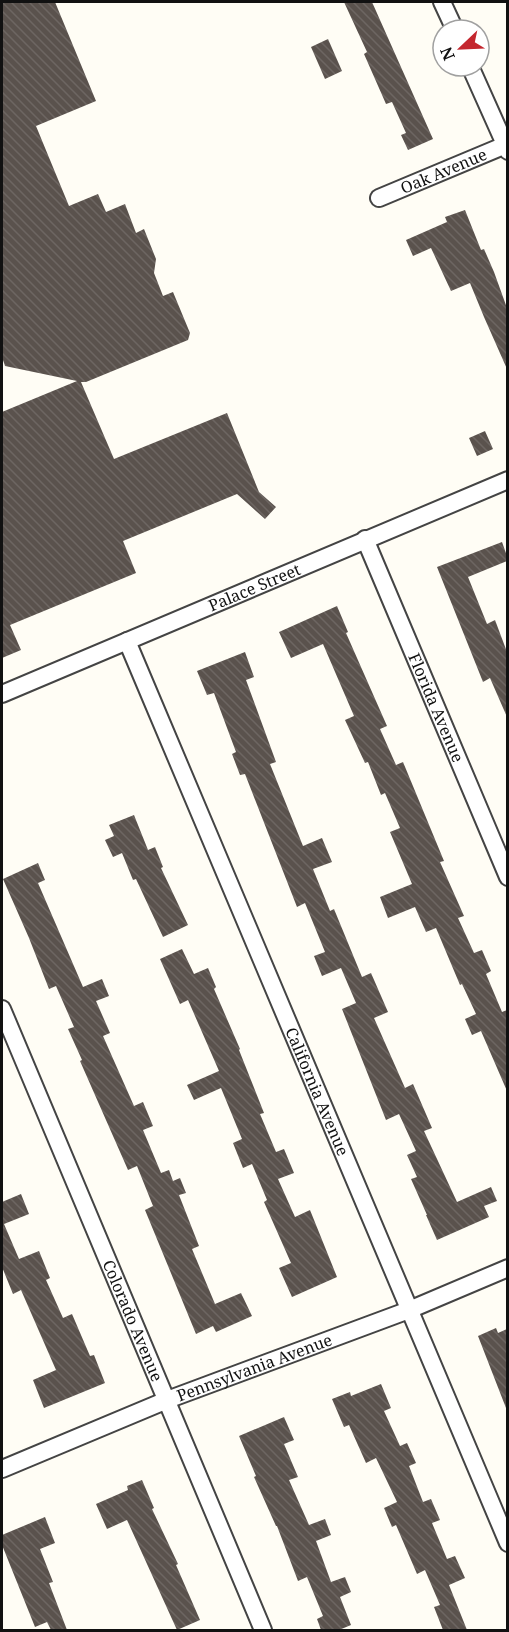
<svg xmlns="http://www.w3.org/2000/svg" width="509" height="1632" viewBox="0 0 509 1632" font-family="'Noto Serif',serif">
  <style>
    .building { fill: url(#building-back-hatch) }
    .lines { fill: none; stroke-linecap: round; stroke-linejoin: round }
    .street-casing { stroke: #444; stroke-width: 20 }
    .street { stroke: #fff; stroke-width: 16 }
    .labels { text-anchor: middle; stroke-width: 6; stroke-linejoin: round; paint-order: stroke }
    .street-label { font-size: 16px; fill: #111; stroke: #fff }
  </style>
  <defs>
    <pattern id="building-back-hatch" width="6" height="6" patternUnits="userSpaceOnUse" patternTransform="scale(1.5)"><rect width="6" height="6" fill="#5a524d"/><path d="M-1 5l2 2M0 0l6 6M5-1l2 2" fill="none" stroke="#6d6662"/></pattern>
  </defs>
  <rect width="100%" height="100%" fill="#fffdf5"/>
  <path class="building" d="M 2,2 L 55,2 L 96,101 L 36,126 L 69,206 L 98,194 L 106,212 L 125,204 L 136,233 L 144,229 L 156,259 L 154,273 L 163,296 L 173,292 L 190,333 L 188,340 L 86,382 L 81,382 L 114,459 L 227,413 L 259,492 L 276,507 L 265,519 L 237,494 L 123,541 L 136,573 L 10,625 L 21,650 L 2,658 L 2,412 L 77,381 L 5,366 L 2,357 Z
    M 344,2 L 372,2 L 433,139 L 408,150 L 401,135 L 406,133 L 392,102 L 386,104 L 364,54 L 367,52 Z
    M 328,39 L 342,71 L 325,79 L 311,47 Z
    M 465,210 L 481,250 L 484,249 L 494,272 L 507,308 L 507,369 L 484,317 L 470,283 L 451,291 L 431,248 L 413,256 L 406,240 L 447,222 L 445,217 Z
    M 485,431 L 493,449 L 477,456 L 469,438 Z
    M 502,542 L 507,556 L 507,561 L 468,577 L 487,624 L 495,620 L 507,652 L 507,717 L 490,678 L 483,682 L 437,567 Z
    M 337,606 L 348,632 L 346,633 L 387,726 L 380,729 L 396,765 L 403,762 L 444,861 L 440,862 L 464,916 L 458,918 L 474,953 L 482,950 L 491,971 L 486,974 L 502,1012 L 507,1010 L 507,1091 L 481,1031 L 472,1035 L 465,1019 L 476,1014 L 462,984 L 460,985 L 436,928 L 426,932 L 415,907 L 388,918 L 380,897 L 412,884 L 390,832 L 400,828 L 385,793 L 381,795 L 368,762 L 365,763 L 345,720 L 354,716 L 323,644 L 291,658 L 279,632 Z
    M 245,652 L 254,677 L 246,680 L 276,762 L 270,764 L 303,846 L 322,838 L 332,862 L 313,869 L 330,911 L 334,909 L 362,977 L 371,973 L 388,1012 L 374,1018 L 405,1088 L 413,1084 L 432,1128 L 424,1131 L 457,1202 L 491,1187 L 497,1201 L 484,1206 L 489,1217 L 437,1240 L 426,1215 L 427,1215 L 411,1179 L 417,1177 L 407,1155 L 416,1151 L 399,1114 L 386,1120 L 342,1009 L 356,1003 L 341,968 L 322,976 L 314,956 L 325,952 L 305,903 L 297,907 L 245,774 L 240,775 L 232,754 L 236,752 L 214,693 L 207,695 L 197,671 Z
    M 134,815 L 148,850 L 155,847 L 163,867 L 161,868 L 188,925 L 163,937 L 136,879 L 133,880 L 122,853 L 113,857 L 105,840 L 114,836 L 109,825 Z
    M 38,863 L 45,880 L 38,883 L 83,987 L 102,979 L 109,996 L 96,1001 L 110,1033 L 103,1036 L 134,1106 L 143,1102 L 153,1126 L 143,1130 L 161,1173 L 169,1170 L 173,1181 L 180,1178 L 186,1193 L 179,1195 L 199,1246 L 192,1249 L 215,1304 L 241,1293 L 252,1316 L 216,1332 L 213,1326 L 196,1334 L 145,1210 L 153,1206 L 137,1166 L 128,1170 L 80,1061 L 82,1060 L 68,1029 L 74,1027 L 56,986 L 49,989 L 29,938 L 3,879 Z
    M 182,949 L 194,974 L 208,968 L 216,987 L 214,989 L 240,1049 L 239,1050 L 264,1113 L 260,1114 L 276,1152 L 284,1149 L 294,1173 L 278,1179 L 295,1217 L 310,1210 L 337,1277 L 292,1297 L 279,1268 L 291,1263 L 264,1202 L 267,1200 L 252,1164 L 243,1168 L 233,1143 L 242,1139 L 221,1088 L 194,1100 L 187,1085 L 219,1071 L 188,1000 L 180,1004 L 160,959 Z
    M 21,1194 L 29,1214 L 4,1224 L 19,1259 L 39,1251 L 50,1278 L 46,1280 L 63,1318 L 72,1314 L 90,1356 L 94,1355 L 105,1383 L 44,1408 L 33,1380 L 56,1370 L 21,1290 L 13,1294 L 2,1267 L 2,1202 Z
    M 496,1328 L 498,1333 L 507,1329 L 507,1408 L 506,1408 L 478,1336 Z
    M 381,1384 L 391,1408 L 384,1411 L 400,1446 L 407,1443 L 416,1463 L 409,1466 L 423,1502 L 431,1499 L 440,1520 L 432,1523 L 447,1559 L 455,1556 L 465,1578 L 449,1585 L 467,1630 L 443,1630 L 434,1607 L 440,1605 L 425,1570 L 417,1574 L 396,1525 L 392,1527 L 384,1508 L 397,1502 L 376,1458 L 366,1463 L 349,1425 L 344,1427 L 332,1399 L 350,1392 L 351,1396 Z
    M 284,1417 L 294,1440 L 284,1444 L 298,1477 L 289,1480 L 309,1525 L 325,1519 L 331,1535 L 316,1541 L 331,1582 L 345,1577 L 351,1592 L 340,1597 L 351,1625 L 339,1630 L 321,1630 L 317,1619 L 323,1616 L 307,1577 L 298,1581 L 277,1526 L 276,1526 L 254,1477 L 256,1476 L 239,1436 Z
    M 142,1480 L 154,1508 L 152,1509 L 178,1564 L 176,1565 L 200,1620 L 177,1630 L 127,1520 L 107,1529 L 96,1504 L 128,1490 L 127,1486 Z
    M 45,1517 L 55,1543 L 40,1549 L 53,1582 L 49,1583 L 67,1630 L 51,1630 L 47,1622 L 35,1627 L 2,1545 L 2,1535 Z"/>
  <g class="lines">
    <defs>
      <g id="street">
        <path d="M 442,2 L 455,30"/>
        <path d="M 470,66 L 508,151"/>
        <path id="s1" d="M 379,198 L 508,144"/>
        <path id="s2" d="M 365,539 L 508,877"/>
        <path id="s3" d="M 127,641 L 508,1543"/>
        <path id="s4" d="M 2,694 L 508,480"/>
        <path id="s5" d="M 2,1009 L 263,1630"/>
        <path id="s6" d="M 2,1469 L 167,1400 L 409,1310 L 508,1268"/>
      </g>
    </defs>
    <use href="#street" class="street-casing"/>
    <use href="#street" class="street"/>
  </g>
  <g class="labels">
    <g class="street-label">
      <text dy="6" stroke="none"><textPath href="#s1" startOffset="70">Oak Avenue</textPath></text>
      <text dy="6" stroke="none"><textPath href="#s4" startOffset="274">Palace Street</textPath></text>
      <text dy="6" stroke="none"><textPath href="#s2" startOffset="183">Florida Avenue</textPath></text>
      <text dy="6" stroke="none"><textPath href="#s3" startOffset="489">California Avenue</textPath></text>
      <text dy="6" stroke="none"><textPath href="#s5" startOffset="338">Colorado Avenue</textPath></text>
      <text dy="6" stroke="none"><textPath href="#s6" startOffset="272">Pennsylvania Avenue</textPath></text>
    </g>
  </g>
  <rect width="509" height="1632" fill="none" stroke="#111111" stroke-width="6"/>
  <g transform="translate(461 48) rotate(247)"><circle r="28" fill="#ffffff" stroke="#a0a0a0" stroke-width="1.5"/>
  <path d="M0-4.5L10 22L0 15L-10 22Z" fill="#c4262e"/>
  <text y="-9" font-size="16" font-weight="bold" text-anchor="middle" fill="#111111">N</text>
  </g>
</svg>
